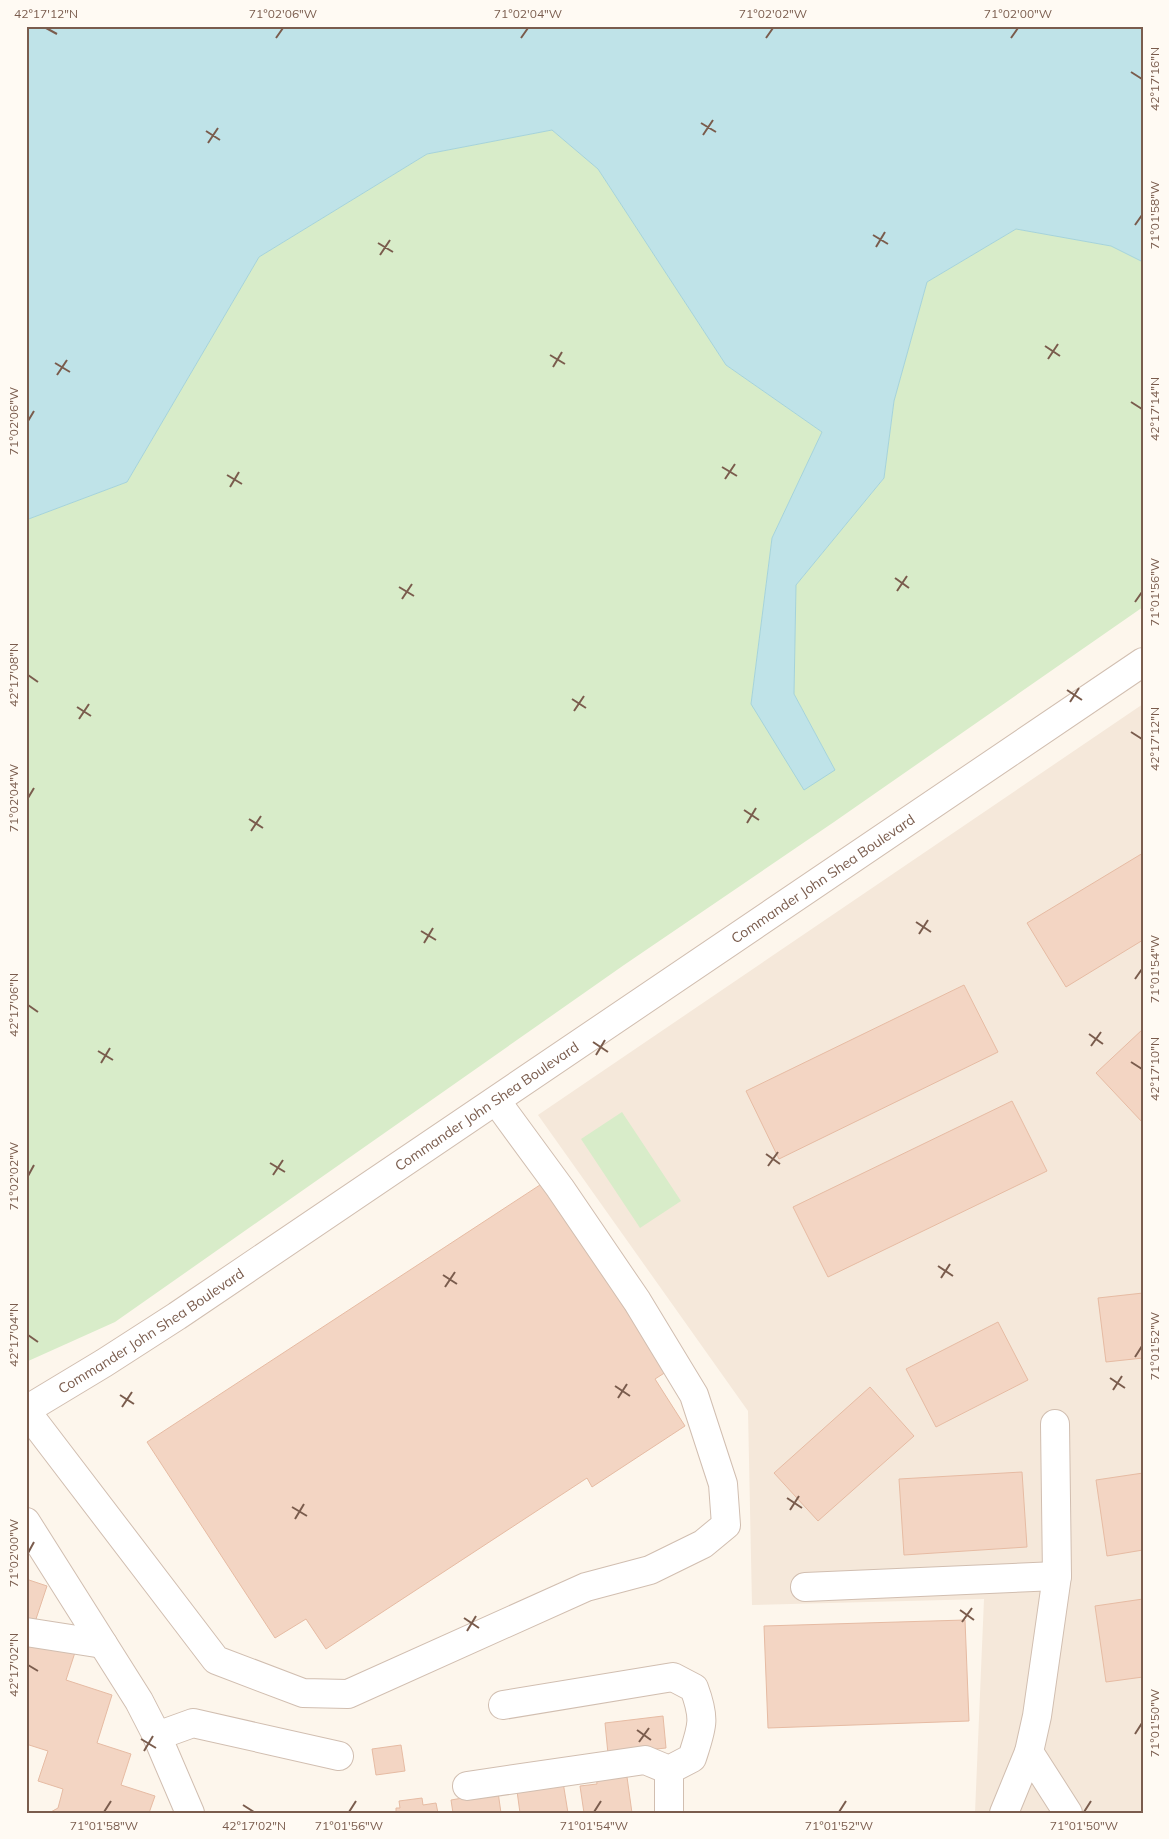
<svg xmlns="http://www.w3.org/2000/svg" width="1169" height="1839" viewBox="0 0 1169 1839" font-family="Mulish,sans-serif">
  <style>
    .residential { fill: #f5e8da }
    .green { fill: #d8ecc9 }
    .water { fill: #bfe3e8; stroke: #a5d3da }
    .building { fill: #f3d5c3; stroke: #e6bba3 }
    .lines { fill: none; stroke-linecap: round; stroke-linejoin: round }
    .minor-casing { stroke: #d1beb0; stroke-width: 30 }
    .minor { stroke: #fff; stroke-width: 28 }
    .ticks { fill: none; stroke: #7a5c4d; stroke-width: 2 }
    .labels { text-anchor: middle; stroke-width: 5; stroke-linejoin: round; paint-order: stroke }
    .street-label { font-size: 14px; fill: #7a5c4d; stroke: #fffaf3 }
    .neatline { fill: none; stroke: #7a5c4d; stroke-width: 2 }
    .ticks-label { font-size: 12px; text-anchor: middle; fill: #7a5c4d }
  </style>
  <rect width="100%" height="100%" fill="#fdf6ec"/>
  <path class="residential" d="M 1143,704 L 1143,1813 L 975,1813 L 984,1599 L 752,1605 L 748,1411 L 538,1115 Z"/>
  <path class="green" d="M 552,130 L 598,169 L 726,365 L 822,432 L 772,538 L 751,704 L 835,770 L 794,694 L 796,585 L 884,478 L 894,401 L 927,282 L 1016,229 L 1111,246 L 1143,262 L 1143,607 L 834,822 L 624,965 L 115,1322 L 26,1362 L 26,520 L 127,482 L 259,257 L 427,154 Z
    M 622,1112 L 681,1201 L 640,1228 L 581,1139 Z"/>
  <path class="water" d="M 26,26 L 1143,26 L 1143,262 L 1111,246 L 1016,229 L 927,282 L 894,401 L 884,478 L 796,585 L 794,694 L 835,770 L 804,790 L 751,704 L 772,538 L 822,432 L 726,365 L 598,169 L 552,130 L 427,154 L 259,257 L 127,482 L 26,520 Z"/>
  <path class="building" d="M 1143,853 L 1143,940 L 1066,987 L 1027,923 Z
    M 964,985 L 998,1052 L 779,1159 L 746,1091 Z
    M 1143,1029 L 1143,1123 L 1096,1073 Z
    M 1012,1101 L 1047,1171 L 828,1277 L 793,1207 Z
    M 543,1183 L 666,1372 L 655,1379 L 685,1426 L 592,1487 L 587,1478 L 326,1649 L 306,1619 L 275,1638 L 147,1442 Z
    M 1143,1293 L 1143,1358 L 1106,1362 L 1098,1298 Z
    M 998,1322 L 1028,1380 L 936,1427 L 906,1369 Z
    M 870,1387 L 914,1436 L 818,1521 L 774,1473 Z
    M 1022,1472 L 1027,1547 L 904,1555 L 899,1479 Z
    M 1143,1473 L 1143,1550 L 1107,1556 L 1096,1480 Z
    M 26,1579 L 47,1586 L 36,1619 L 81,1634 L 66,1680 L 112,1695 L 97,1743 L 131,1754 L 121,1785 L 155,1796 L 149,1813 L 49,1813 L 58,1808 L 63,1789 L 38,1781 L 48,1751 L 26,1744 Z
    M 1143,1599 L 1143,1677 L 1106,1682 L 1095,1606 Z
    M 965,1620 L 969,1721 L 768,1728 L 764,1626 Z
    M 663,1716 L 666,1748 L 608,1754 L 605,1723 Z
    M 401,1745 L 405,1771 L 376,1775 L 372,1749 Z
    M 616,1772 L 617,1778 L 627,1777 L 632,1813 L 584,1813 L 580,1786 L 597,1784 L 596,1775 Z
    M 563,1782 L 568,1813 L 520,1813 L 517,1791 Z
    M 498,1792 L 501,1813 L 453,1813 L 451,1800 Z
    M 422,1798 L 423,1805 L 436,1803 L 438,1813 L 396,1813 L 396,1808 L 400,1808 L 399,1801 Z"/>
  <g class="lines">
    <defs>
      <g id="minor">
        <path id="s1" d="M 26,1410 L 104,1363 L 177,1316 L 1143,662"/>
        <path d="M 26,1411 L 216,1660 L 303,1693 L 348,1694 L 586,1587 L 650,1570 L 703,1544 L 726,1525 L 723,1484 L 694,1395 L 637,1301 L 560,1188 L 497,1102"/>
        <path d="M 26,1522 L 139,1701 L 157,1736 L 190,1813"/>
        <path d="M 805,1587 L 1057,1576"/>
        <path d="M 26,1632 L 103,1644"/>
        <path d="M 157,1736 L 193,1723 L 339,1756"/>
        <path d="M 1029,1752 L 1037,1716 L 1057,1576 L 1055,1424"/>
        <path d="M 467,1786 L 645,1760 L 669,1770 L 692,1758 C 702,1727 706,1720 694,1688 L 673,1677 L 503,1705"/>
        <path d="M 669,1813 L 669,1770"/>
        <path d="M 1004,1813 L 1029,1752 L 1068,1813"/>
      </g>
    </defs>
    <use href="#minor" class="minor-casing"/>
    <use href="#minor" class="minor"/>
  </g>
  <path class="ticks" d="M 46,28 L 57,34M 276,38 L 283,28M 521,38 L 528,28M 766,38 L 773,28M 1011,38 L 1018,28M 1131,72 L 1142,79M 701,123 L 716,132M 206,131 L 220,140M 703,135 L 713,120M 208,143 L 218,128M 1135,225 L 1142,215M 873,235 L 888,244M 378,243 L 393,252M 876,247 L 885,232M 380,255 L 390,240M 1045,346 L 1060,356M 550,355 L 565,364M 1048,359 L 1058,344M 55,363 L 70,372M 553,367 L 562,352M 57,375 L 67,360M 1131,402 L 1142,409M 28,421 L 34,411M 722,467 L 737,476M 227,475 L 242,484M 725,479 L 735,464M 230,487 L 239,472M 895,578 L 909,588M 399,587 L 414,596M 897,591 L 907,576M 402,599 L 412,584M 1135,602 L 1142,592M 28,675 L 38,682M 1067,690 L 1082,700M 572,699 L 586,708M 1070,702 L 1079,688M 77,707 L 91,716M 574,711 L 584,696M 79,719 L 89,704M 1131,732 L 1142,739M 28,798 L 34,788M 744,810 L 759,820M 249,819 L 263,828M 747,823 L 756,808M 251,831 L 261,816M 916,922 L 931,932M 421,931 L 436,940M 919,934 L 928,920M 424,943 L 433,928M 1135,979 L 1142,969M 28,1005 L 38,1012M 1089,1034 L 1103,1044M 593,1042 L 608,1052M 1091,1046 L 1101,1032M 98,1051 L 113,1060M 596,1055 L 605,1040M 1131,1062 L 1142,1069M 101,1063 L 110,1048M 766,1154 L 780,1164M 270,1163 L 285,1172M 768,1166 L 778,1152M 273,1175 L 283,1160M 28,1176 L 34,1165M 938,1266 L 953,1276M 443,1275 L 457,1284M 941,1278 L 950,1264M 445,1287 L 455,1272M 28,1335 L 38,1342M 1135,1357 L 1142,1346M 1110,1378 L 1125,1388M 615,1386 L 630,1396M 1113,1390 L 1122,1376M 120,1395 L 134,1404M 618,1398 L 627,1384M 122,1407 L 132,1392M 787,1498 L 802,1508M 292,1507 L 307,1516M 790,1510 L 799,1496M 295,1519 L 304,1504M 28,1553 L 34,1542M 960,1610 L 974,1620M 464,1618 L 479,1628M 962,1622 L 972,1608M 467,1631 L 476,1616M 28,1665 L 38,1671M 637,1730 L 651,1740M 1135,1734 L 1142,1723M 141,1739 L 156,1748M 639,1742 L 649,1728M 144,1751 L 153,1736M 243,1805 L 254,1812M 104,1812 L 111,1801M 349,1812 L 356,1801M 594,1812 L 601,1801M 839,1812 L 846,1801M 1084,1812 L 1091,1801"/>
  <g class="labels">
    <g class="street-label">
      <text dy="5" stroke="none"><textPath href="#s1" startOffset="958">Commander John Shea Boulevard</textPath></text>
      <text dy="5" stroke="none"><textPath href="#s1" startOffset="552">Commander John Shea Boulevard</textPath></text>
      <text dy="5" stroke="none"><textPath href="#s1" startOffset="148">Commander John Shea Boulevard</textPath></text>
    </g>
  </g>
  <rect width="1169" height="1839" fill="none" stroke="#fffaf3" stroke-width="55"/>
  <rect x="28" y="28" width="1114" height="1784" class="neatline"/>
  <g class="ticks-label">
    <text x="46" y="18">42°17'12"N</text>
    <text x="283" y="18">71°02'06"W</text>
    <text x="528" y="18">71°02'04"W</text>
    <text x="773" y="18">71°02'02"W</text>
    <text x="1018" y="18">71°02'00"W</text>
    <text transform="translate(1155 79) rotate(-90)" y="4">42°17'16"N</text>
    <text transform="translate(1155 215) rotate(-90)" y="4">71°01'58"W</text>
    <text transform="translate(1155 409) rotate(-90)" y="4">42°17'14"N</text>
    <text transform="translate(14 421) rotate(-90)" y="4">71°02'06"W</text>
    <text transform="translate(1155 592) rotate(-90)" y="4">71°01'56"W</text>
    <text transform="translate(14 675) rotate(-90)" y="4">42°17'08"N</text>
    <text transform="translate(1155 739) rotate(-90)" y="4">42°17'12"N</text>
    <text transform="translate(14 798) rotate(-90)" y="4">71°02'04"W</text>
    <text transform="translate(1155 969) rotate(-90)" y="4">71°01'54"W</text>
    <text transform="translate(14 1005) rotate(-90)" y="4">42°17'06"N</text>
    <text transform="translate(1155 1069) rotate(-90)" y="4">42°17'10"N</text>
    <text transform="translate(14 1176) rotate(-90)" y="4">71°02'02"W</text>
    <text transform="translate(14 1335) rotate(-90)" y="4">42°17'04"N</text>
    <text transform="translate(1155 1346) rotate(-90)" y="4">71°01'52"W</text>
    <text transform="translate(14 1553) rotate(-90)" y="4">71°02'00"W</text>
    <text transform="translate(14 1665) rotate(-90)" y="4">42°17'02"N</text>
    <text transform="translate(1155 1723) rotate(-90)" y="4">71°01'50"W</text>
    <text x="104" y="1830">71°01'58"W</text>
    <text x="254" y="1830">42°17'02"N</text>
    <text x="349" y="1830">71°01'56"W</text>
    <text x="594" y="1830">71°01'54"W</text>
    <text x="839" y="1830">71°01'52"W</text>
    <text x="1084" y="1830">71°01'50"W</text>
  </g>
</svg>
